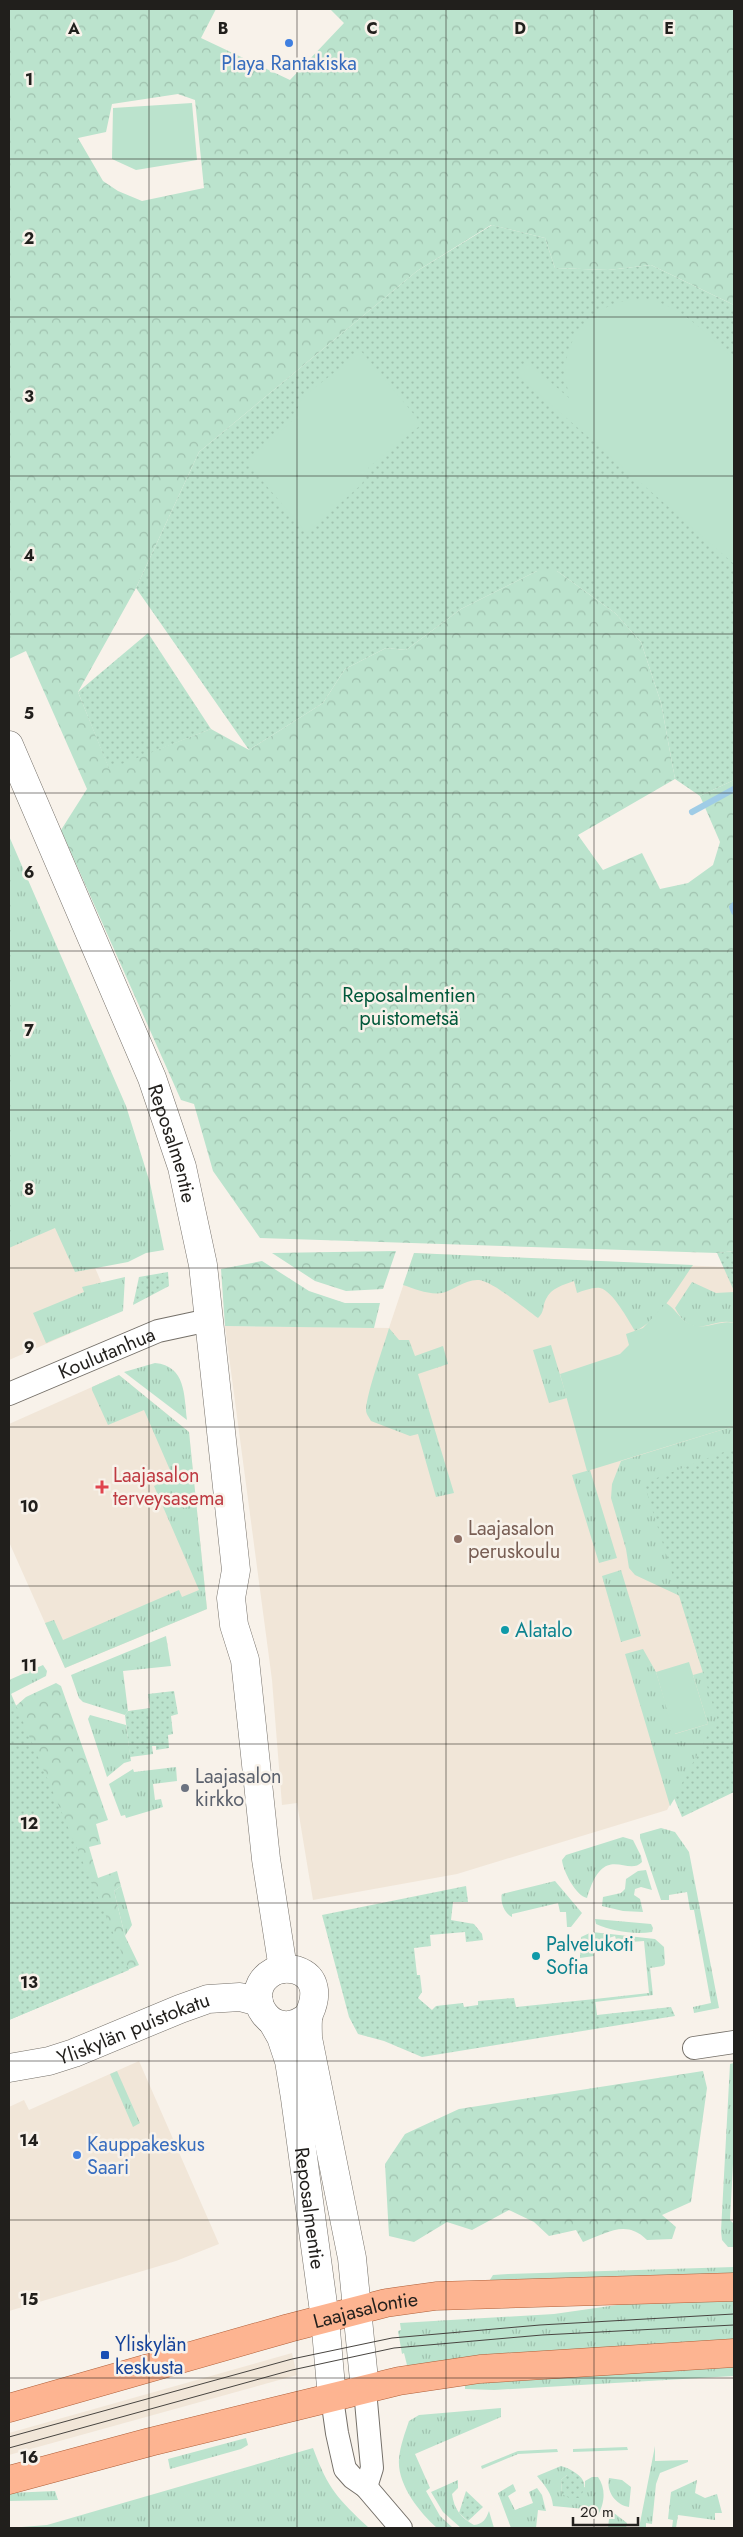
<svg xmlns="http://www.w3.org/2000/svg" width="743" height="2537" viewBox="0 0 743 2537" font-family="Jost,sans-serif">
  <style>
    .built { fill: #f1e6d8 }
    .grass { fill: url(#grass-tufts) }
    .forest { fill: url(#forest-crowns); fill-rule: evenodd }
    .park { fill: url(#park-dots) }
    .pitch { fill: #bbe3cd }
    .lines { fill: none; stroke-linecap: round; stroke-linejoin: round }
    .stream { stroke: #9fcce6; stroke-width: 6 }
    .street-casing { stroke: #757069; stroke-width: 24 }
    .secondary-casing { stroke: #757069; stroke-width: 29 }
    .primary-casing { stroke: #af5f39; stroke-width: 29 }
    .street { stroke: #fff; stroke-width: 22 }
    .secondary { stroke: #fff; stroke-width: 28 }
    .primary { stroke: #fdb491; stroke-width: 28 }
    .tram { stroke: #484541; stroke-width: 1 }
    .grid { fill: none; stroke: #211f1c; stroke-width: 1; stroke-opacity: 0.55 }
    .shop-dot { fill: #3f7fe0; stroke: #f8f2ea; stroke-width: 2 }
    .health-dot { fill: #e0444e; stroke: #f8f2ea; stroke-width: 2 }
    .education-dot { fill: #8d6e63; stroke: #f8f2ea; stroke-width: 2 }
    .culture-dot { fill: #0f9aa8; stroke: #f8f2ea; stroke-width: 2 }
    .worship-dot { fill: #6b7280; stroke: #f8f2ea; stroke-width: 2 }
    .transit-dot { fill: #1a4fb4; stroke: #f8f2ea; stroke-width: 2 }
    .labels { text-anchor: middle; stroke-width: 5; stroke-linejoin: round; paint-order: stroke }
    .shop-label { font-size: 20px; fill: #366cbe; stroke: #f8f2ea }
    .park-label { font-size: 20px; fill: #00583a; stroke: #f8f2ea }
    .street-label { font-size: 20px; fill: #211f1c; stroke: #f8f2ea }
    .health-label { font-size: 20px; fill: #be3a42; stroke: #f8f2ea; text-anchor: start }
    .education-label { font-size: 20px; fill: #785e54; stroke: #f8f2ea; text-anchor: start }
    .culture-label { font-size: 20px; fill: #0d838f; stroke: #f8f2ea; text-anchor: start }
    .worship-label { font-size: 20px; fill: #5b616d; stroke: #f8f2ea; text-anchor: start }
    .transit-label { font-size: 20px; fill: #164399; stroke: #f8f2ea; text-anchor: start }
    .grid-label { font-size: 16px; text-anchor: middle; font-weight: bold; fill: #211f1c; stroke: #f8f2ea; stroke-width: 5; stroke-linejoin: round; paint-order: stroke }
  </style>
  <defs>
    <pattern id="grass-tufts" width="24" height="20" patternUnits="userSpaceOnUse" patternTransform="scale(1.25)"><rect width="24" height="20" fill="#bbe3cd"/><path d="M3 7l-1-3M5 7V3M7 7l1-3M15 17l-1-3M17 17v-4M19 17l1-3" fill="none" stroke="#a0c2af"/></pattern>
    <pattern id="forest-crowns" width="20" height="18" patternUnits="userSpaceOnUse" patternTransform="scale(1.25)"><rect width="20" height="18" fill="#bbe3cd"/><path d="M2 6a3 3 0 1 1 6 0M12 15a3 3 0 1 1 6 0" fill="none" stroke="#a0c2af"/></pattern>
    <pattern id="park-dots" width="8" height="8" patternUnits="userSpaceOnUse" patternTransform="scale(1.25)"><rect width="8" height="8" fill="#bbe3cd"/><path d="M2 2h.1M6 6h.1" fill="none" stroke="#a0c2af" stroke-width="1.8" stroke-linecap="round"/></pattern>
  </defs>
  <rect width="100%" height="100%" fill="#f8f2ea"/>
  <path class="built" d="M 9,1069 L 115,1314 L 9,1360 Z
    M 414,1253 L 724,1267 L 734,1291 L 734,1448 L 693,1639 L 717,1718 L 667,1810 L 457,1874 L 313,1900 L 297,1803 L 282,1805 L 272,1680 L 225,1326 L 389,1328 Z
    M 119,1375 L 189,1432 L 207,1609 L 65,1668 L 9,1542 L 9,1424 Z
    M 139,2061 L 219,2244 L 176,2261 L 9,2311 L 9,2107 L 24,2100 L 29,2110 Z
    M 292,2353 L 297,2375 L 9,2455 L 9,2433 Z"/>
  <path class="grass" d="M 9,836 L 126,1106 L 150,1183 L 164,1250 L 146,1253 L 128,1262 L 75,1272 L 55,1228 L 9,1248 Z
    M 414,1253 L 693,1265 C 679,1285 658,1322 635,1331 C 628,1320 613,1291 600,1288 C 593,1287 583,1291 577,1293 L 574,1281 C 563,1285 551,1288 546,1299 C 542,1307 545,1311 538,1318 C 526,1309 492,1281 479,1280 C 465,1279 454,1290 442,1293 C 429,1295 415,1289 403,1285 Z
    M 125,1277 L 123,1311 L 46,1343 L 33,1313 L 84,1292 L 82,1287 Z
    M 692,1282 L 716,1293 L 734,1292 L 734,1323 C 713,1316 693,1343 675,1308 Z
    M 389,1328 L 399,1340 L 409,1340 L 415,1356 L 443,1346 L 448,1364 L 418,1374 L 454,1493 L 436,1497 L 418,1434 L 410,1436 L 371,1421 C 369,1417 366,1414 366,1410 C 367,1391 383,1349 389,1328 Z
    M 551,1345 L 567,1398 L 549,1403 L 533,1350 Z
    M 155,1363 C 186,1366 184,1395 187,1420 L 124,1372 Z
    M 119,1375 L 189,1432 L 207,1609 L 65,1668 L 45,1623 L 54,1620 L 63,1640 L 179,1590 L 182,1597 L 199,1590 L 154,1486 L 173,1477 L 144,1410 L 108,1425 L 92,1390 L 92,1387 Z
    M 734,1426 L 734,1653 L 699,1660 L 680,1596 L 635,1575 L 629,1568 L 626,1549 L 611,1498 L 612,1484 L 621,1461 Z
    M 590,1470 L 617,1558 L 599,1563 L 572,1475 Z
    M 621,1570 L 641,1636 L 621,1642 L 602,1576 Z
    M 166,1636 L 171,1666 L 123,1671 L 128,1711 L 125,1715 L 83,1702 L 79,1698 L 71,1675 Z
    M 643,1649 L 656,1672 L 675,1734 L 708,1724 L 693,1675 L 707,1671 L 723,1719 L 670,1806 L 625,1654 Z
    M 43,1665 L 47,1671 L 46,1676 L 9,1695 L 9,1680 Z
    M 90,1715 L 126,1725 L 131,1761 L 124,1763 L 107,1777 L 88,1719 Z
    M 176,1767 L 177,1781 L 153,1784 L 155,1800 L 161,1799 L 163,1807 L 126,1818 L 125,1815 L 121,1816 L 109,1784 L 133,1769 L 134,1772 Z
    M 661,1828 L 675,1832 L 689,1852 L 719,2008 L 694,2013 L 693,2007 L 711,2003 L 694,1910 L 690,1910 L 687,1892 L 669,1895 L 669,1900 L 661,1900 L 640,1838 L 640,1834 Z
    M 623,1837 L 633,1840 L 641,1856 L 642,1862 C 627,1878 604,1840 587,1898 C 576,1896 563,1871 562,1860 L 566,1855 Z
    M 646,1870 L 652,1890 L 641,1887 L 635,1889 L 634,1895 L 640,1899 L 643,1912 L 623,1911 L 602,1906 L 603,1897 L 621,1893 L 625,1889 L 626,1879 L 638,1871 Z
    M 555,1881 L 582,1913 L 571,1927 L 567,1927 L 566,1912 L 560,1912 L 558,1903 L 512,1914 L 512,1917 C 504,1913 500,1902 502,1894 Z
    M 121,1886 L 132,1925 L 125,1936 L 114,1891 Z
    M 595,1919 L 651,1924 L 653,1928 L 652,1932 C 634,1935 612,1931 596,1924 Z
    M 592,1932 L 655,1939 L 664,1947 L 665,1964 L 663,1966 L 650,1968 L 653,1995 L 595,2002 L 595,1999 L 649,1993 L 644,1941 L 617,1943 L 615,1936 L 593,1943 L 594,1956 L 580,1958 L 581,1937 Z
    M 734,2063 L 734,2145 L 730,2220 L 734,2224 L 734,2247 L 728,2247 L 722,2240 L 721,2231 L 730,2064 Z
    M 117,2071 L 140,2123 L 133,2127 L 110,2074 Z
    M 734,2267 L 734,2275 L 488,2283 L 493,2275 L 508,2274 Z
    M 734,2299 L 734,2343 L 408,2369 L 404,2353 L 402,2354 L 398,2331 L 401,2330 L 400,2323 L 554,2314 L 624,2304 Z
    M 734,2366 L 734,2376 L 494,2390 L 465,2389 L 465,2383 Z
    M 501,2408 L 501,2417 L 415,2454 L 430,2488 L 426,2491 L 440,2516 L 453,2528 L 437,2528 C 419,2512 397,2484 399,2459 C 400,2446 405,2433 409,2421 L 419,2415 Z
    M 246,2438 L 248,2445 L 241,2449 L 170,2469 L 168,2459 Z
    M 655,2446 L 655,2461 L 688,2460 L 688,2462 L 660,2473 L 656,2484 L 652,2524 L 646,2523 L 646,2528 L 639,2528 Z
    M 627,2447 L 628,2450 L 573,2452 L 573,2449 Z
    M 313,2448 C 328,2489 338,2499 369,2528 L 9,2528 L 47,2525 Z
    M 557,2449 L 558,2452 L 518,2454 L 482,2469 L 481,2466 L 518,2451 Z
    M 561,2466 L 567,2468 L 567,2475 L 561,2480 L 562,2494 L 585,2487 L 585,2481 L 592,2477 L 598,2477 C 607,2490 604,2505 597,2517 L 595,2517 L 595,2510 L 553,2506 C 552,2493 545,2486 537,2476 Z
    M 609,2478 L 622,2480 L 631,2487 L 629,2507 C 616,2505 606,2492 609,2478 Z
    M 458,2480 L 458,2488 L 452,2494 C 454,2509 461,2518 474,2525 C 483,2524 486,2519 489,2511 L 494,2528 L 461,2528 L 443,2512 L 431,2492 Z
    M 697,2480 L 695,2493 L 705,2498 L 717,2494 L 722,2513 L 715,2513 L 715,2520 L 678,2515 L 676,2528 L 672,2528 L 673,2520 L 668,2519 L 671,2492 Z
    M 513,2484 L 516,2491 L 508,2496 L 515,2510 L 533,2503 L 529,2492 L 537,2488 L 542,2495 L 546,2511 L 538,2510 L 536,2528 L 511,2528 L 498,2493 Z
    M 55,2491 L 58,2500 L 9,2501 L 9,2493 Z
    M 610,2510 L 627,2523 L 626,2528 L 608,2528 L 609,2519 L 605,2518 Z"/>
  <path class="forest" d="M 9,9 L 216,9 L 201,38 L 290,80 L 344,23 L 330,9 L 734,9 L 734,305 L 651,265 L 608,270 L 555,268 L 545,238 L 491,225 L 417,271 L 199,452 L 136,588 L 78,692 L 109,768 L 211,729 L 249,750 L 323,703 L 345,669 L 386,648 L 406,650 L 461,609 L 537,571 L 557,571 L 615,613 L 641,642 L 661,703 L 675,779 L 578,835 L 603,870 L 642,853 L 660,889 L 688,883 L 713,865 L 720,842 L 700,796 L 734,780 L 734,1251 L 717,1253 L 260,1238 L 213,1171 L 194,1104 L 181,1100 L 61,830 L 87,789 L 26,651 L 9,659 ZM 178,94 L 195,100 L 204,188 L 142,201 L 118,191 L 103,181 L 78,138 L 106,132 L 112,104 Z
    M 396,1251 L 383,1289 L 346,1291 L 315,1281 L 272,1253 Z
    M 262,1261 L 309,1291 L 345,1303 L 380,1303 L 374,1328 L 225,1326 L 221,1269 Z
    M 56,1683 L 61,1686 L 108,1820 L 96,1824 L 101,1844 L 89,1847 L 98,1878 L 117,1871 L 121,1886 L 114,1891 L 125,1936 L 139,1965 L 9,2020 L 9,1712 L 26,1697 Z
    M 703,2071 L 707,2088 L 691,2202 L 662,2215 L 676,2227 L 672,2239 L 647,2240 C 626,2219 607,2233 583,2242 L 576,2230 L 549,2236 L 534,2222 L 509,2210 L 472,2230 L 447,2222 L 414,2242 L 389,2236 L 385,2164 L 405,2134 L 459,2109 Z"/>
  <path class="park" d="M 492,225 L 545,238 L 555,268 L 608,270 L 651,265 L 734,305 L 734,780 L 700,796 L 675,779 L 661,703 L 641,642 L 615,613 L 557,571 L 537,571 L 461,609 L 406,650 L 386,648 L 345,669 L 323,703 L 249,750 L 136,588 L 199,452 L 417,271 Z
    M 148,633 L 211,729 L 109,769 L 78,692 Z
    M 734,1251 L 734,1291 L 717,1253 Z
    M 168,1272 L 169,1286 L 133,1305 L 139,1277 Z
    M 734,1448 L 734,1792 L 682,1817 L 674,1798 L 717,1718 L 644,1483 Z
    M 9,1689 L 129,1970 L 9,2020 Z
    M 174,1691 L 178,1714 L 171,1716 L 173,1734 L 168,1735 L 169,1748 L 156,1750 L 156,1746 L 152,1746 L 153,1754 L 130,1757 L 125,1715 L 128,1711 L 150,1708 L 148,1694 Z
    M 466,1886 L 468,1902 L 453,1902 L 451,1920 L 474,1924 L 482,1934 L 483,1940 L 466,1942 L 465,1932 L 430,1935 L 431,1946 L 414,1948 L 417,1975 L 420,1975 L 422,1992 L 418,1998 L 432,2010 L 436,2006 L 463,2003 L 464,2007 L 478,2005 L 478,2001 L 514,1998 L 516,2007 L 595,1999 L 597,2015 L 671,2007 L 675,2016 L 422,2057 L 384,2041 L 358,2034 L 349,2017 L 322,1915 Z
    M 567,2468 C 581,2475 591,2483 579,2498 L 569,2498 L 562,2494 L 561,2480 L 567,2475 Z
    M 466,2491 L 483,2507 L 468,2521 L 459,2513 Z"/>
  <path class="pitch" d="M 192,103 L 197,160 L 136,170 L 112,159 L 113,108 Z
    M 646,299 C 683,306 707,335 734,359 L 734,564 L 516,374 L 526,361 L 569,398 C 568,389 565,380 565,371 C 567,327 604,297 646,299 Z
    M 361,351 L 422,424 L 369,467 L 362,484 L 307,533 L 246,462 L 293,420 L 302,398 Z
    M 666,1303 C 676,1309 680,1320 690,1324 C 705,1331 721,1319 734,1323 L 734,1426 L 587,1471 L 560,1374 L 620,1354 L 629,1345 L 626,1334 L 643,1328 Z
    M 689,1662 L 708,1724 L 674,1734 L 656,1672 Z"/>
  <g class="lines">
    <path class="stream" d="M 692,812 L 734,789
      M 734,905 L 732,907 L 734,912"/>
    <defs>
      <g id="street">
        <path id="s1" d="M 9,1394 L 158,1331 L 209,1320"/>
        <path d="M 694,2048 L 734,2042"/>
        <path d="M 365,2390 L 372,2468 L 366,2487"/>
        <path d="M 332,2398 L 337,2433 L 345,2469 L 353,2478 L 366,2487 L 401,2528"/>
      </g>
      <g id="secondary">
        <path id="s2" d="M 9,745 L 152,1078 L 182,1167 L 203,1265 L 236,1570 L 231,1598 L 234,1625 L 245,1660 L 266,1859 L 283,1969"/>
        <path d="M 309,2015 C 273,2048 237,1992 273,1972 C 280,1968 288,1968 296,1970 C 318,1977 317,1997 309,2014 C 307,2021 308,2030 308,2038 L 352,2258 L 365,2390"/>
        <path id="s3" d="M 273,2023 L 281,2037 L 289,2061 L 295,2098 L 325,2319 L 332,2398"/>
        <path id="s4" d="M 9,2068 L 49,2061 L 74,2053 L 180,2009 L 208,1999 L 240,1997 L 259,2002"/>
      </g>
      <g id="primary">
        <path id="s5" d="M 9,2408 L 289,2328 L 386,2303 L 436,2296 L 734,2287"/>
        <path d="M 9,2480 L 150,2442 L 399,2381 L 480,2369 L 734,2353"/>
      </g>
    </defs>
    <use href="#street" class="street-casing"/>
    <use href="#secondary" class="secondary-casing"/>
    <use href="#primary" class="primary-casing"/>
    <use href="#street" class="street"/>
    <use href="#secondary" class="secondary"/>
    <use href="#primary" class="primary"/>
    <path class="tram" d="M 9,2437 L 292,2359 L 392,2338 L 540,2325 L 734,2314
      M 9,2448 L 292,2370 L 394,2348 L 542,2335 L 734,2325"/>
  </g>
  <path class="grid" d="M 149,9 L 149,2528M 297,9 L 297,2528M 446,9 L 446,2528M 594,9 L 594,2528M 9,159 L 734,159M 9,317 L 734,317M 9,476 L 734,476M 9,634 L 734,634M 9,793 L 734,793M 9,951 L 734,951M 9,1110 L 734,1110M 9,1268 L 734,1268M 9,1427 L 734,1427M 9,1586 L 734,1586M 9,1744 L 734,1744M 9,1903 L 734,1903M 9,2061 L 734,2061M 9,2220 L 734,2220M 9,2378 L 734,2378"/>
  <g class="shop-dot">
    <circle cx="289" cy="43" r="5"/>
    <circle cx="77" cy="2155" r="5"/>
  </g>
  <path class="health-dot" d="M99.5 1479.5h5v5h5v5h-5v5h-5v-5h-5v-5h5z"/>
  <circle class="education-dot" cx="458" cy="1539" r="5"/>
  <g class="culture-dot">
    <circle cx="505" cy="1630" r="5"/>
    <circle cx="536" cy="1956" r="5"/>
  </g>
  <circle class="worship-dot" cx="185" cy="1788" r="5"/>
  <rect class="transit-dot" x="100" y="2350" width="10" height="10" rx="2.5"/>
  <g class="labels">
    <g class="shop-label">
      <text x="289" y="70">Playa Rantakiska</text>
      <text x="87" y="2151" text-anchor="start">Kauppakeskus<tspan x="87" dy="23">Saari</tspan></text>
    </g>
    <g class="park-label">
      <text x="409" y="1002">Reposalmentien<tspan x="409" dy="23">puistometsä</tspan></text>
    </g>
    <g class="street-label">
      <text dy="7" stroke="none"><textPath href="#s2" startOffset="431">Reposalmentie</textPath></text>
      <text dy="7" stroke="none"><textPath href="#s1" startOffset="106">Koulutanhua</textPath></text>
      <text dy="7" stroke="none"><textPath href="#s4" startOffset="131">Yliskylän puistokatu</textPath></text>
      <text dy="7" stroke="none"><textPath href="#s3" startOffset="190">Reposalmentie</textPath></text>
      <text dy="7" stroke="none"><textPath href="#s5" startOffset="370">Laajasalontie</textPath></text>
    </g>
    <g class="health-label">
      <text x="113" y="1482">Laajasalon<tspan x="113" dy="23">terveysasema</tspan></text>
    </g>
    <g class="education-label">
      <text x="468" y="1535">Laajasalon<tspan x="468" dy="23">peruskoulu</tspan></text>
    </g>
    <g class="culture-label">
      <text x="515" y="1637">Alatalo</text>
      <text x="546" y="1951">Palvelukoti<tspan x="546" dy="23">Sofia</tspan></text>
    </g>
    <g class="worship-label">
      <text x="195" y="1783">Laajasalon<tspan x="195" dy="23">kirkko</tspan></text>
    </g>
    <g class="transit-label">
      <text x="115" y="2351">Yliskylän<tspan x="115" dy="23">keskusta</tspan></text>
    </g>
  </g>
  <g class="grid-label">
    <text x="74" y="34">A</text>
    <text x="223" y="34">B</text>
    <text x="372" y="34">C</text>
    <text x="520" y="34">D</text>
    <text x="669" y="34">E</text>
    <text x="29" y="85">1</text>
    <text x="29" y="244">2</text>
    <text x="29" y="402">3</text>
    <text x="29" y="561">4</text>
    <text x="29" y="719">5</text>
    <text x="29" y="878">6</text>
    <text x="29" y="1036">7</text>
    <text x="29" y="1195">8</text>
    <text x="29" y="1353">9</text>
    <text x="29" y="1512">10</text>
    <text x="29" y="1671">11</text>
    <text x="29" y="1829">12</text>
    <text x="29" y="1988">13</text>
    <text x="29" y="2146">14</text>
    <text x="29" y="2305">15</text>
    <text x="29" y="2463">16</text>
  </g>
  <rect width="743" height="2537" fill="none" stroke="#211f1c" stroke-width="20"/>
  <path d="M573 2517v8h65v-8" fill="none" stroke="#211f1c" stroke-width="2.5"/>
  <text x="580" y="2517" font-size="15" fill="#211f1c" stroke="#f8f2ea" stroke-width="4" paint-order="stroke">20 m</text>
</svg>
